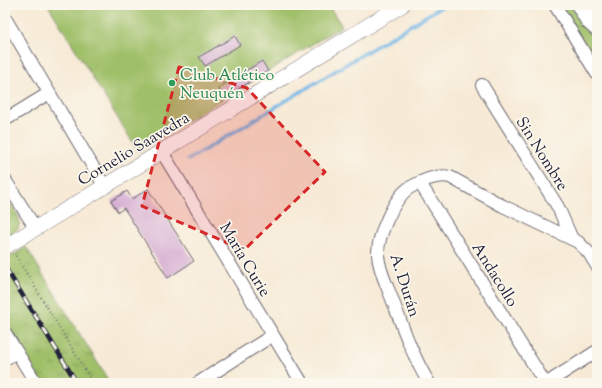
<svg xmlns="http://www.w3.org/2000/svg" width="602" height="388" viewBox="0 0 602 388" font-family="'Sorts Mill Goudy',serif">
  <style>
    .grass { fill: url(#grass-tufts); stroke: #607051 }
    .pitch { fill: #9fbf67; stroke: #607051 }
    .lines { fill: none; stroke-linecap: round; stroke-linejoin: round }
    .stream { stroke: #6fb6e6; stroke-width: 3.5 }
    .building { fill: #d6afd3 }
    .minor-casing { stroke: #6d6871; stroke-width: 14 }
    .major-casing { stroke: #6d6871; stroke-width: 16 }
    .highway-casing { stroke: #6d6871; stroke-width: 18 }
    .path { stroke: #6d6871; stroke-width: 2; stroke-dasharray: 1 3; stroke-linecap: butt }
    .minor { stroke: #fff; stroke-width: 12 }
    .major { stroke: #fff; stroke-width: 15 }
    .highway { stroke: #fff; stroke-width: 17 }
    .rail-casing { stroke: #22223b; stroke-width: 4.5 }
    .rail { stroke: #fbf7ec; stroke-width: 3; stroke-dasharray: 9; stroke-linecap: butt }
    .marked { fill: #d62828; fill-opacity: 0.2; stroke: #d62828; stroke-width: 3; stroke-dasharray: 8 5; stroke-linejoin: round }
    .leisure-dot { fill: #2e9e5b; stroke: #fbf7ec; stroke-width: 1.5 }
    .labels { text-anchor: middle; stroke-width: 3.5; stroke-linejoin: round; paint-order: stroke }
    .leisure-label { font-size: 16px; fill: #27864d; stroke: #fbf7ec; text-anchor: start }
    .street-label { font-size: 16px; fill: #22223b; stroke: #fbf7ec }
  </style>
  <defs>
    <pattern id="grass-tufts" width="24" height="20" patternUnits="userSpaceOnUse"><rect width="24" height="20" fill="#9fbf67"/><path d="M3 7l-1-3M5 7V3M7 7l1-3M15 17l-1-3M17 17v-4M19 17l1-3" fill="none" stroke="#819b56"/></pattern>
  </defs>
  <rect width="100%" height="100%" fill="#fbf7ec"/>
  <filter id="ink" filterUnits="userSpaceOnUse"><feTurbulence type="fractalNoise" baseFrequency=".025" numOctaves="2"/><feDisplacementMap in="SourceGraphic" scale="8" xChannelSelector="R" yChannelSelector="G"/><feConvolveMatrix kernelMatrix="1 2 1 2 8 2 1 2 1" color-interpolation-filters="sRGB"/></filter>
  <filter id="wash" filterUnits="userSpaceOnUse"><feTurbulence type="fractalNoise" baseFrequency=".012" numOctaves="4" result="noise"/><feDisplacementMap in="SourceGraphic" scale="16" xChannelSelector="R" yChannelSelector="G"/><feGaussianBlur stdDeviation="0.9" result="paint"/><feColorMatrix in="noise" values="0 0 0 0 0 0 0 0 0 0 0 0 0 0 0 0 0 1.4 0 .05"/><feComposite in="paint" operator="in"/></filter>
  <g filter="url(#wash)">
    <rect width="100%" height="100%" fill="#f7ead6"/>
    <path class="grass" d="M 560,5 L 574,5 L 597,42 L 597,65 Z
      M 5,194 L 18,215 L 20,223 L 18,229 L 5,237 Z
      M 26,247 L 110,383 L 42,383 L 5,322 L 5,260 Z"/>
    <path class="pitch" d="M 48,5 L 328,5 L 342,26 L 138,151 Z"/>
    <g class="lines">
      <path class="stream" d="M 188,160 L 444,5"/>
    </g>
    <g id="blocks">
      <path class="building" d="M 235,36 L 240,45 L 205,66 L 199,57 Z
        M 262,61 L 268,71 L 224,98 L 218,88 Z
        M 148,189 L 194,261 L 168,278 L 124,208 L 118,212 L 111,201 L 127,191 L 132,199 Z"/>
    </g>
  </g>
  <g filter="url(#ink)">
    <use href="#blocks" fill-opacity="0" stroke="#6d6871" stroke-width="1"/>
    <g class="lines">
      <defs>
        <path id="minor" d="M 555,5 L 597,74
          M 577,5 L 587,22 L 597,31
          M 5,18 L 105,187
          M 482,85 L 558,207 L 572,239
          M 5,120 L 49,93
          M 162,152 L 302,383
          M 5,180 L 36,229
          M 420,183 L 545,383
          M 5,333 L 36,383
          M 5,359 L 17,352
          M 198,383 L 273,335
          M 429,383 C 413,357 403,328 392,299 C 387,285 379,271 378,255 C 377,237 394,198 409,188 C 421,181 436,174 450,177 L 503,206 L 578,242 L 589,253 L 597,266
          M 547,383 L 597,351"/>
        <path id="major" d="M 5,247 L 402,5"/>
        <path id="highway" d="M 587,5 L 597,22"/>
      </defs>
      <use href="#minor" class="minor-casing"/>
      <use href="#major" class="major-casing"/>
      <use href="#highway" class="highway-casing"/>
      <path class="path" d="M 16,256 L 93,383"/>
      <use href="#minor" class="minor"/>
      <use href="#major" class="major"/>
      <use href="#highway" class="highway"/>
      <defs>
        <path id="rail" d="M 5,267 L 77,383"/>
      </defs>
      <use href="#rail" class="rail-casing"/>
      <use href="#rail" class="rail"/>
    </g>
  </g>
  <path class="marked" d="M 179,67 L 247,88 L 325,172 L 244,250 L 142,206 Z"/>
  <circle class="leisure-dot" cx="172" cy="83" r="4"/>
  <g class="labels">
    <g class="leisure-label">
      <text x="180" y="80">Club Atlético<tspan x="180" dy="18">Neuquén</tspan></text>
    </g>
    <g class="street-label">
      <text transform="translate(133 148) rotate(-31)" y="6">Cornelio Saavedra</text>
      <text transform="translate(543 153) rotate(58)" y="6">Sin Nombre</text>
      <text transform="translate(246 259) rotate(59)" y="6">María Curie</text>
      <text transform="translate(496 274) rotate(58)" y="6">Andacollo</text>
      <text transform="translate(406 285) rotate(72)" y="6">A. Durán</text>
    </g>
  </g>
  <rect width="602" height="388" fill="none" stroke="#fbf7ec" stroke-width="20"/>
</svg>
